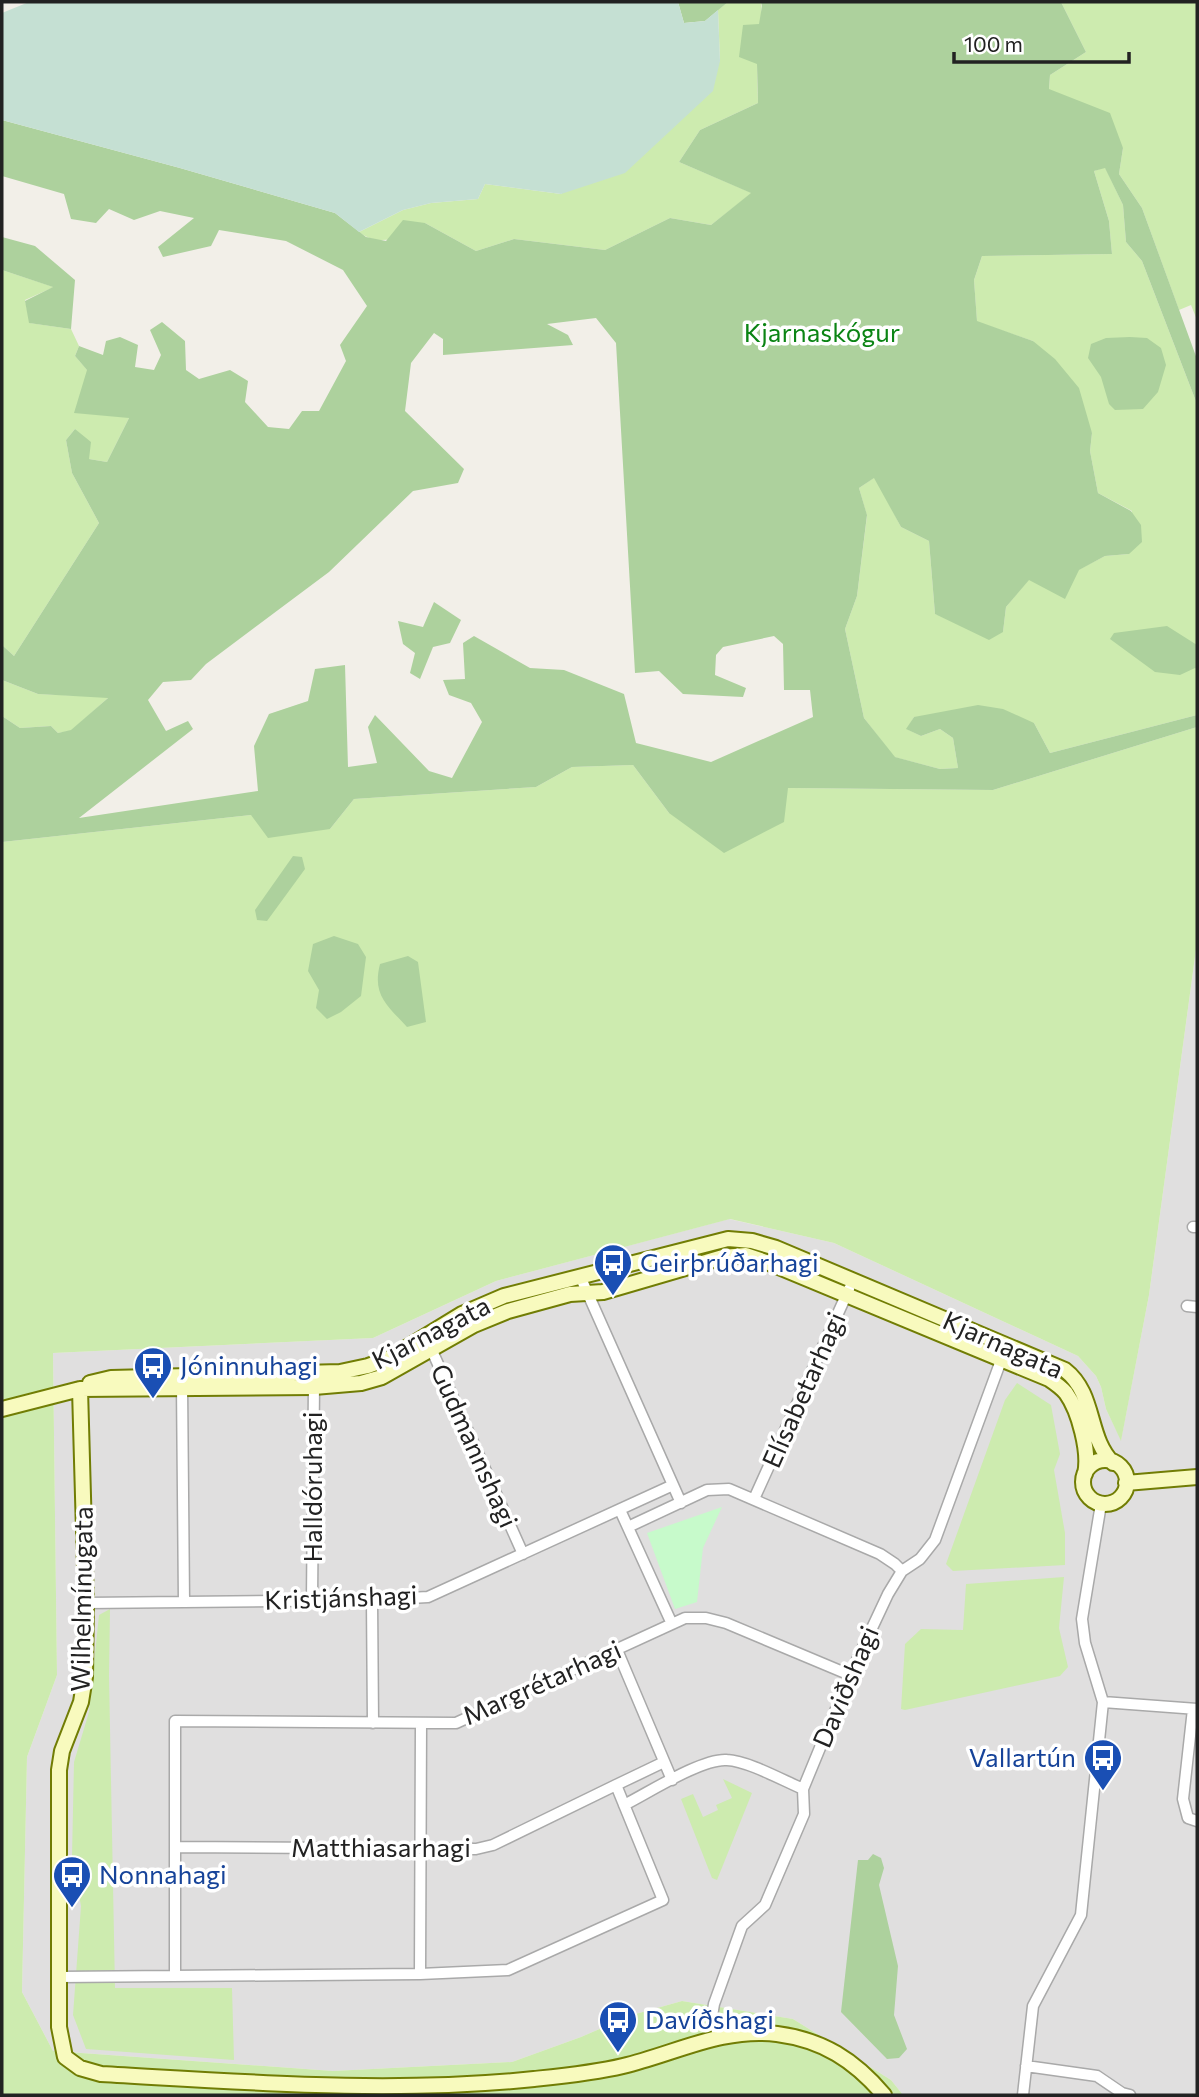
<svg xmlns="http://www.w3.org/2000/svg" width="1199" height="2097" viewBox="0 0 1199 2097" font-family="Commissioner,sans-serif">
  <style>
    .residential { fill: #e0dfdf }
    .grass { fill: #cdebaf }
    .forest { fill: #add19d; fill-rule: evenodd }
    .wetland { fill: #c5e0d3 }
    .park { fill: #c7facb }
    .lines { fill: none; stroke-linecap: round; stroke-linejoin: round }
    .street-casing { stroke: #a9a9a9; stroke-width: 13 }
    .secondary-casing { stroke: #717d04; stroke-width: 18 }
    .street { stroke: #fff; stroke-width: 10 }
    .secondary { stroke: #f8fabe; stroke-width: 14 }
    .labels { text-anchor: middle; stroke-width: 7; stroke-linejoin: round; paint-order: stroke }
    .park-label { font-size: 26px; fill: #0b8414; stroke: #fff }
    .transit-label { font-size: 26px; fill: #164399; stroke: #fff; text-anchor: start }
    .street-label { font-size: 26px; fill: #222; stroke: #fff }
  </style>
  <rect width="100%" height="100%" fill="#f2efe8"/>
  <path class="residential" d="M 1197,942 L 1197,2095 L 903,2095 L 891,2080 L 793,2019 L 682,2001 L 632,2015 L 581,2037 L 512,2062 L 333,2071 L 53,2051 L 22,1992 L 27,1757 L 57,1675 L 53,1353 L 373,1338 L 496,1281 L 729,1219 L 834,1243 L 1078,1356 L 1096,1376 L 1101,1387 L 1106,1409 L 1121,1440 L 1149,1295 Z"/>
  <path class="grass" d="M 728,2 L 761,2 C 763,12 759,24 758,35 C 757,58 757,80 758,103 L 700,130 L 679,162 L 752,193 L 711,225 L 670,218 L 605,250 L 514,239 L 476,251 L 425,223 C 402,234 383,250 359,232 L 403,210 L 431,203 L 478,199 L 485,184 L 561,194 L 720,61 L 718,10 Z
    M 1061,2 L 1197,2 L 1197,320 L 1191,305 L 1179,310 L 1142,208 L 1119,174 L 1123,148 L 1049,90 L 1050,75 L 1086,52 Z
    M 1105,167 L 1123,205 L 1126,242 L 1142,261 L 1197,404 L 1197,715 L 1050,753 L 1034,723 L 914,717 L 907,729 L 921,736 L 940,729 L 953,738 L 958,768 L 940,769 L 894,757 L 864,718 L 845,629 L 857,596 L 867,516 L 859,488 L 875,477 L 901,527 L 929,541 L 935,614 L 1003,632 L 1006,607 L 1029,579 L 1078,570 L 1105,556 L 1129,554 L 1132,511 L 1098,493 L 1090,451 L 1092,433 L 1033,341 L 977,322 L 974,280 L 982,256 L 1112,254 L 1109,221 L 1094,171 Z
    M 2,270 L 54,287 L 25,300 L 30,323 L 71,329 L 79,346 L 75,356 L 129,418 L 107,462 L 89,459 L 75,429 L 66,440 L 72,473 L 99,523 L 14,656 L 2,645 Z
    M 2,680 L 38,694 L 109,697 L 71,731 L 58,733 L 51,726 L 20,728 L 2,716 Z
    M 1197,727 L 1197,942 L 1149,1295 L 1121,1441 L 1106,1409 L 1101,1387 L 1096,1376 L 1078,1356 L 834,1243 L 730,1219 L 496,1281 L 373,1338 L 53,1353 L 57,1675 L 27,1757 L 22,1992 L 53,2051 L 333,2071 L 512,2062 L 581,2037 L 632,2015 L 682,2001 L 793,2019 L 891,2080 L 903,2095 L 2,2095 L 2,842 L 251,815 L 330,829 L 354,799 L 536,787 L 572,767 L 633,765 L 669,813 L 788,788 L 993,790 Z
    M 1017,1383 L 1051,1405 L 1060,1454 L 1054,1470 L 1065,1533 L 1065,1565 L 953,1571 L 946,1564 L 1005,1400 Z
    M 1064,1577 L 1059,1628 L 1068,1667 L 1060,1676 L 905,1710 L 901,1709 L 905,1644 L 921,1629 L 963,1630 L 966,1584 Z
    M 110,1609 L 109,1676 L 115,1988 L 232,1988 L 234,2060 L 86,2049 L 73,2015 L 81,1906 L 72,1857 L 74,1762 L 89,1712 L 99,1615 Z
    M 723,1779 L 752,1793 L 717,1880 L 712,1878 L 681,1799 L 693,1794 L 703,1817 L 718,1810 L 716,1805 L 732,1798 Z"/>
  <path class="forest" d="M 678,2 L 728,2 L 705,21 L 684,23 Z
    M 761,2 L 1061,2 L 1086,52 L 1050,75 L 1049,89 L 1110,113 L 1123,148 L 1119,174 L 1142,208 L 1197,359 L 1197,404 L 1142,261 L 1126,242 L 1123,205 L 1105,168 L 1094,171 L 1109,221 L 1112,254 L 982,256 L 974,280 L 977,321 L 1033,341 L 1055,359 L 1079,388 L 1092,433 L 1090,451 L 1098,493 L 1131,511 L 1141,525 L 1142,542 L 1129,554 L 1105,556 L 1079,570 L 1065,599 L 1029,580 L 1006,607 L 1003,632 L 989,640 L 935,614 L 929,541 L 901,527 L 874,478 L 859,488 L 867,515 L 857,596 L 845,629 L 864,718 L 895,757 L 940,769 L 958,768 L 953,738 L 940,729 L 921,736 L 906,729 L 914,717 L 978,705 L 1003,709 L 1034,723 L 1050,753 L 1197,715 L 1197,727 L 993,790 L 788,788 L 784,822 L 724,853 L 669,813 L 633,765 L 572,767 L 536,787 L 354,799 L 330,829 L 268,838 L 251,815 L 2,842 L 2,716 L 20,728 L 51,726 L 58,733 L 71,730 L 108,698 L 38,694 L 2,680 L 2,645 L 14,656 L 99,523 L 72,473 L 66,440 L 75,429 L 91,442 L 89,459 L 107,462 L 129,418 L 74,413 L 87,370 L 75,356 L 79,346 L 103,355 L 106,341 L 120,337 L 138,345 L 135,367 L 154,370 L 161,355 L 150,330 L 162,322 L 185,341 L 186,370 L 199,379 L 230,370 L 248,381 L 245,402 L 268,427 L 289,429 L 302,411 L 319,411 L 346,361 L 340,345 L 367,306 L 343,270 L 286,241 L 219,230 L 211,246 L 163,257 L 158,247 L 194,218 L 160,211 L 134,220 L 109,209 L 96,223 L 71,219 L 64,194 L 2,176 L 2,120 L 180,168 L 335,213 L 366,237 L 386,241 L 403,220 L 425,223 L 476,251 L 514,239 L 605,250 L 670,218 L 711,225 L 751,193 L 679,162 L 700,130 L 758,103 L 757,64 L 739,57 L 743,25 L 759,24 L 762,6 ZM 596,318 L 616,343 L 635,673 L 659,671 L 683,694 L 743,697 L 746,688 L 715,675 L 716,655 L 723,647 L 774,636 L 783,644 L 784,690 L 810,690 L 813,717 L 711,762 L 636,743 L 624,694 L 564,670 L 530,668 L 474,636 L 463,643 L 465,679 L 443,680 L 449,695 L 471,703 L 482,722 L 452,778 L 429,771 L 375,715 L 368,727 L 377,763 L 348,767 L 345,665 L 315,669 L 308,701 L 269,714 L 254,746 L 258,791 L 79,818 L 193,729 L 188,721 L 166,731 L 148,700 L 163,682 L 191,680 L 206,664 L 329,572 L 413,491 L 458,483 L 464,469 L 405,411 L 411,363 L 434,333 L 443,339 L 443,355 L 573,345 L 568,335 L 547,324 Z
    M 2,237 L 35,246 L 75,280 L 71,329 L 29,323 L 25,301 L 53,287 L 2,270 Z
    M 1130,337 L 1147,338 L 1161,348 L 1166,365 L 1158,392 L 1143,409 L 1115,410 L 1109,404 L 1101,377 L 1088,358 L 1091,344 L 1106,338 Z
    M 434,602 L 461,620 L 450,643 L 433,647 L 420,679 L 410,673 L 415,653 L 403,644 L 398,621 L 423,627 Z
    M 1167,626 L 1197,645 L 1197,669 L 1195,668 L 1180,675 L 1155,672 L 1110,639 L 1114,633 Z
    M 293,856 L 302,857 L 305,869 L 267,921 L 257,920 L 255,910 Z
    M 334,936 L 358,944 L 366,957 L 361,996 L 341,1012 L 327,1019 L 316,1008 L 319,990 L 308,971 L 313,944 Z
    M 408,956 L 418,962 L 426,1022 L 407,1027 C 387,1005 372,995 380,964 Z
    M 873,1854 L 881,1858 L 884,1868 L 879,1885 L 898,1966 L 894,2015 L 907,2049 L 899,2058 L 887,2059 L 841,2012 L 858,1860 L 868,1860 Z"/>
  <path class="wetland" d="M 29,2 L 678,2 L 684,23 L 705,21 L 718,10 L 720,61 L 713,91 L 625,173 L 561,194 L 485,184 L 478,199 L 431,203 L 403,210 L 359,232 L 335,213 L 180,168 L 2,120 L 2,13 Z"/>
  <path class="park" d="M 722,1507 L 703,1548 L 697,1602 L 675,1609 L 647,1533 Z"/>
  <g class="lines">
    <defs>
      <path id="street" d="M 1193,1227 L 1197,1227
        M 580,1276 L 681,1503
        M 1187,1306 L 1197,1307
        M 429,1344 L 523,1554
        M 182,1385 L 184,1602
        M 754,1499 L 849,1289
        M 620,1510 L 672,1624
        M 628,1527 L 707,1490 L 729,1489 L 880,1554 L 895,1564 L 902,1571
        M 312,1600 L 314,1384
        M 372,1600 L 373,1723
        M 86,1603 L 372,1600 L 428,1597 L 673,1485
        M 617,1650 L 672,1780
        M 1103,1702 L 1197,1709
        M 1193,1709 L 1183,1799 L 1188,1818 L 1197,1821
        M 616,1785 L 664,1762
        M 624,1805 C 648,1793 702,1758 727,1760 C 748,1761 782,1780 803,1789
        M 420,1974 L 421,1723
        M 175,1976 L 175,1721 L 456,1723 L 685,1618 L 706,1618 L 726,1623 L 850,1675
        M 60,1977 L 420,1974 L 508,1970 L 663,1900 L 616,1785 L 493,1845 L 476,1849 L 175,1847
        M 719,2037 L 712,2016 L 714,2004 L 742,1926 L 765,1905 L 804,1814 L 803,1789 L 850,1675 L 888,1594 L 902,1571 L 920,1559 L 935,1540 L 1003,1355
        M 1026,2066 L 1097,2076 L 1122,2093 L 1130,2095
        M 1023,2095 L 1033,2006 L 1081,1915 L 1103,1702 L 1085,1643 L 1082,1619 L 1101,1504"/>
      <path id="secondary" d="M 90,1383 L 111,1378 L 340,1372 L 368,1366 L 390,1358 L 462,1314 L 504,1296 L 728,1239 L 752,1241 L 776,1248 L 1065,1370 C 1096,1394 1087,1438 1113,1463
        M 80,1389 L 86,1603 L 85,1677 L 81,1702 L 62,1751 L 59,1770 L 59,2027 L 65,2057 L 80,2068 L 101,2074 C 245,2082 390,2094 534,2079 C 563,2076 594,2073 623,2066 C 674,2054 723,2027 777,2034 C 823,2040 854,2060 884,2095
        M 2,1409 L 80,1389 L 314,1387 L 361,1383 L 382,1377 L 474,1325 L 508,1311 L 570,1294 L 603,1292 L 723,1257 L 746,1255 L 769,1263 L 1049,1379 C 1055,1383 1061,1387 1066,1393 C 1079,1411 1090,1452 1085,1474
        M1083 1482a22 22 0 1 1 44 0a22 22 0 1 1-44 0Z
        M 1126,1483 L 1197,1477"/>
    </defs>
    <use href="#street" class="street-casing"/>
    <use href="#secondary" class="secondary-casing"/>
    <use href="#street" class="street"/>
    <use href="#secondary" class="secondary"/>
  </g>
  <defs>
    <symbol id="bus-pin" viewBox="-11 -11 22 30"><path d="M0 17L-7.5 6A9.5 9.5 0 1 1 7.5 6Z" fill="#1a4fb4" stroke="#fff"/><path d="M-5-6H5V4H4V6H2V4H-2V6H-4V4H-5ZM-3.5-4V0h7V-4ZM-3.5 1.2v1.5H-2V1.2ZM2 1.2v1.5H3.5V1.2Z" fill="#fff"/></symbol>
  </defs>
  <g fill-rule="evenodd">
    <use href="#bus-pin" x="591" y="1241" width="44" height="60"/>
    <use href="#bus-pin" x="131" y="1344" width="44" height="60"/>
    <use href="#bus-pin" x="1081" y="1736" width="44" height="60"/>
    <use href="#bus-pin" x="50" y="1853" width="44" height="60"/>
    <use href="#bus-pin" x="596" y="1998" width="44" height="60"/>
  </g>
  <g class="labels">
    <g class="park-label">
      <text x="822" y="342">Kjarnaskógur</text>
    </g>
    <g class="transit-label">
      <text x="640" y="1272">Geirþrúðarhagi</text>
      <text x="180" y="1375">Jóninnuhagi</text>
      <text x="1076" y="1767" text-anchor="end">Vallartún</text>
      <text x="99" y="1884">Nonnahagi</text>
      <text x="645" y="2029">Davíðshagi</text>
    </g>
    <g class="street-label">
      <text transform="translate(431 1333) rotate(-27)" y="9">Kjarnagata</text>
      <text transform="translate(1003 1345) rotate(24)" y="9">Kjarnagata</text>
      <text transform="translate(804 1390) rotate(-66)" y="9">Elísabetarhagi</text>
      <text transform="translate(474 1446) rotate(66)" y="9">Gudmannshagi</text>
      <text transform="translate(313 1487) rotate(-90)" y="9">Halldóruhagi</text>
      <text transform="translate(341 1598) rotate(-2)" y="9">Kristjánshagi</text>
      <text transform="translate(82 1599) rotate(-89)" y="9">Wilhelmínugata</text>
      <text transform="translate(542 1683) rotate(-24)" y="9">Margrétarhagi</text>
      <text transform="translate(846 1687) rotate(-67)" y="9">Daviðshagi</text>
      <text x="381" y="1857">Matthiasarhagi</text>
    </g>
  </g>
  <rect width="1199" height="2097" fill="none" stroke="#222222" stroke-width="7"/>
  <path d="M954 52v10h175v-10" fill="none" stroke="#222222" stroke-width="3.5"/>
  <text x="964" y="52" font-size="21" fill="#222222" stroke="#ffffff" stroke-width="5" paint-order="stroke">100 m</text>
</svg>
